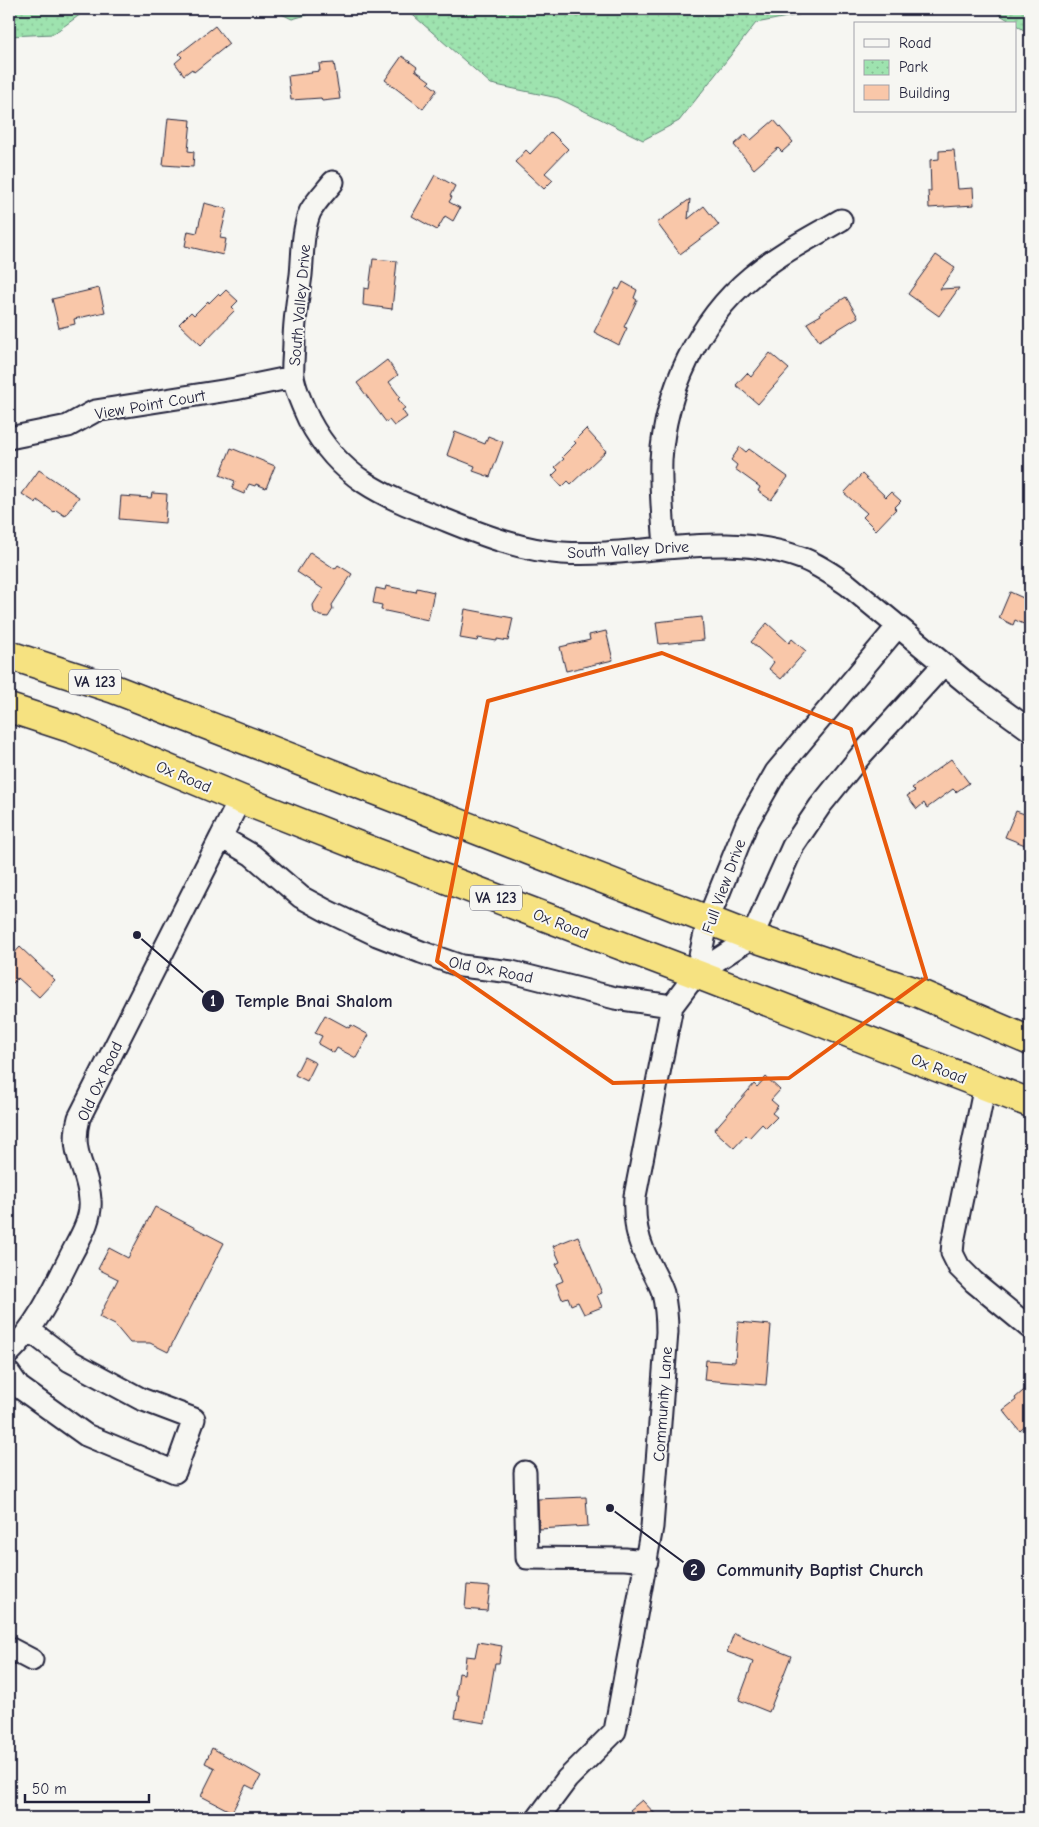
<svg xmlns="http://www.w3.org/2000/svg" width="1039" height="1827" viewBox="0 0 1039 1827" font-family="'Comic Neue',sans-serif">
  <style>
    .park { fill: url(#park-dots); stroke: #608275 }
    .building { fill: #f9c7a9; stroke: #22223b }
    .lines { fill: none; stroke-linecap: round; stroke-linejoin: round }
    .minor-casing { stroke: #22223b; stroke-width: 25 }
    .highway-casing { stroke: #22223b; stroke-width: 31 }
    .minor { stroke: #f6f6f2; stroke-width: 21 }
    .highway { stroke: #f6e281; stroke-width: 28 }
    .marked { fill: none; stroke: #e8590c; stroke-width: 4; stroke-linejoin: round }
    .labels { text-anchor: middle; stroke-width: 4; stroke-linejoin: round; paint-order: stroke }
    .shield { fill: #f6f6f2; stroke: #626272; stroke-width: 1 }
    .shield-label { font-size: 15px; font-weight: bold; fill: #22223b }
    .street-label { font-size: 16px; fill: #22223b; stroke: #f6f6f2 }
    .leader { fill: none; stroke: #22223b; stroke-width: 2 }
    .callout-dot { fill: #22223b; stroke: #f6f6f2; stroke-width: 2 }
    .mark-label { font-size: 15px; text-anchor: middle; font-weight: bold; fill: #fff }
    .callout-label { font-size: 18px; text-anchor: middle; font-weight: bold; fill: #22223b; stroke: #f6f6f2; stroke-width: 4; stroke-linejoin: round; paint-order: stroke }
  </style>
  <defs>
    <pattern id="park-dots" width="8" height="8" patternUnits="userSpaceOnUse" patternTransform="scale(1.25)"><rect width="8" height="8" fill="#9ee3af"/><path d="M2 2h.1M6 6h.1" fill="none" stroke="#88c297" stroke-width="1.8" stroke-linecap="round"/></pattern>
  </defs>
  <rect width="100%" height="100%" fill="#f6f6f2"/>
  <filter id="ink" filterUnits="userSpaceOnUse"><feTurbulence type="fractalNoise" baseFrequency=".02" numOctaves="2"/><feDisplacementMap in="SourceGraphic" scale="10" xChannelSelector="R" yChannelSelector="G"/><feConvolveMatrix kernelMatrix="1 2 1 2 8 2 1 2 1" color-interpolation-filters="sRGB"/></filter>
  <g filter="url(#ink)">
    <path class="park" d="M 9,9 L 88,9 L 53,34 L 9,36 Z
      M 271,9 L 329,9 L 292,19 Z
      M 406,9 L 829,9 L 756,23 L 679,121 L 643,140 L 558,98 L 491,84 Z
      M 991,9 L 1030,9 L 1030,34 Z"/>
    <path class="building" d="M 215,26 L 229,44 L 194,72 L 192,69 L 184,75 L 175,63 L 182,57 L 179,54 Z
      M 402,56 L 417,67 L 415,70 L 430,81 L 428,83 L 437,90 L 423,109 L 385,80 Z
      M 334,63 L 340,99 L 322,101 L 321,98 L 291,100 L 288,76 L 312,73 L 311,72 L 320,71 L 319,64 Z
      M 168,118 L 191,120 L 188,151 L 194,152 L 193,167 L 163,165 Z
      M 774,120 L 793,142 L 782,152 L 778,148 L 754,169 L 734,145 L 746,134 L 751,140 Z
      M 551,132 L 568,149 L 545,173 L 553,180 L 544,189 L 515,162 L 526,150 L 530,154 Z
      M 954,150 L 958,189 L 973,188 L 974,205 L 929,208 L 928,191 L 931,191 L 930,160 L 939,159 L 939,151 Z
      M 435,175 L 455,186 L 450,196 L 452,197 L 449,202 L 460,208 L 453,221 L 445,216 L 437,230 L 412,216 Z
      M 690,199 L 688,219 L 704,206 L 719,225 L 680,254 L 657,223 Z
      M 204,203 L 227,209 L 220,238 L 226,239 L 223,255 L 185,246 L 188,231 L 197,233 Z
      M 936,255 L 955,268 L 940,289 L 959,288 L 939,316 L 908,294 Z
      M 373,259 L 397,261 L 392,309 L 363,305 L 364,288 L 369,289 Z
      M 623,282 L 637,290 L 634,298 L 637,300 L 624,327 L 627,328 L 619,345 L 594,332 L 616,288 L 619,290 Z
      M 99,288 L 105,312 L 74,319 L 75,324 L 59,328 L 52,299 Z
      M 226,290 L 238,301 L 232,307 L 235,310 L 201,345 L 179,324 L 191,312 L 194,315 L 208,301 L 209,303 L 218,294 L 220,296 Z
      M 846,297 L 858,317 L 819,341 L 807,323 L 821,315 L 820,313 Z
      M 770,353 L 789,369 L 758,404 L 736,385 L 747,373 L 751,377 Z
      M 387,360 L 398,375 L 389,382 L 400,397 L 398,399 L 405,408 L 402,410 L 407,417 L 394,426 L 389,420 L 386,422 L 357,383 Z
      M 586,429 L 606,451 L 571,484 L 568,481 L 562,487 L 552,476 L 558,470 L 555,467 L 564,459 L 562,457 L 576,443 L 574,441 Z
      M 455,432 L 485,444 L 488,436 L 503,442 L 490,477 L 473,471 L 475,466 L 447,455 Z
      M 740,447 L 746,452 L 749,449 L 788,477 L 771,500 L 758,491 L 760,487 L 735,469 L 737,465 L 731,460 Z
      M 231,448 L 275,466 L 266,488 L 256,484 L 255,486 L 249,484 L 244,494 L 232,489 L 235,481 L 220,475 Z
      M 39,470 L 79,497 L 65,516 L 56,510 L 54,512 L 37,500 L 36,503 L 22,494 Z
      M 862,474 L 886,497 L 891,492 L 901,501 L 894,508 L 896,509 L 876,530 L 863,517 L 867,513 L 844,493 Z
      M 152,493 L 167,494 L 165,523 L 119,519 L 121,496 L 151,498 Z
      M 310,552 L 335,569 L 338,565 L 352,574 L 332,605 L 333,609 L 328,617 L 320,616 L 314,612 L 313,605 L 323,589 L 297,572 Z
      M 386,586 L 416,592 L 417,588 L 434,592 L 428,620 L 381,610 L 382,605 L 373,603 L 376,588 L 385,590 Z
      M 1010,592 L 1030,601 L 1030,627 L 1015,620 L 1013,625 L 999,618 Z
      M 465,609 L 513,618 L 508,641 L 497,639 L 497,641 L 478,638 L 477,641 L 460,638 Z
      M 702,617 L 704,640 L 659,644 L 656,622 Z
      M 767,623 L 789,643 L 792,639 L 806,651 L 781,679 L 769,669 L 774,662 L 751,642 Z
      M 606,631 L 613,660 L 566,671 L 560,647 L 590,640 L 589,635 Z
      M 951,759 L 969,783 L 956,792 L 953,789 L 927,808 L 924,803 L 917,809 L 907,796 L 915,791 L 912,788 Z
      M 1016,811 L 1030,816 L 1030,847 L 1005,837 Z
      M 20,947 L 55,980 L 39,997 L 18,978 L 9,987 L 9,959 Z
      M 325,1015 L 349,1028 L 351,1025 L 369,1035 L 356,1058 L 337,1048 L 334,1053 L 318,1044 L 322,1036 L 315,1033 Z
      M 304,1057 L 316,1063 L 307,1081 L 295,1075 Z
      M 766,1077 L 780,1090 L 771,1100 L 778,1106 L 772,1113 L 777,1117 L 766,1128 L 762,1124 L 749,1138 L 746,1135 L 734,1148 L 714,1130 L 754,1084 L 757,1087 Z
      M 155,1207 L 224,1243 L 168,1352 L 150,1343 L 130,1343 L 115,1325 L 99,1317 L 118,1279 L 98,1269 L 109,1248 L 128,1258 Z
      M 578,1236 L 602,1293 L 597,1295 L 602,1307 L 584,1314 L 578,1302 L 571,1305 L 568,1297 L 562,1299 L 556,1284 L 563,1281 L 556,1264 L 560,1262 L 553,1246 Z
      M 738,1322 L 771,1325 L 766,1385 L 704,1380 L 706,1360 L 735,1362 Z
      M 1030,1385 L 1030,1422 L 1020,1431 L 1003,1410 L 1016,1400 L 1015,1398 Z
      M 586,1497 L 588,1526 L 539,1529 L 538,1499 Z
      M 467,1585 L 490,1587 L 487,1611 L 465,1609 Z
      M 734,1633 L 791,1656 L 769,1712 L 739,1700 L 753,1662 L 727,1652 Z
      M 478,1642 L 502,1646 L 499,1663 L 495,1663 L 485,1723 L 455,1718 L 459,1695 L 456,1695 L 459,1673 L 464,1674 L 466,1656 L 475,1657 Z
      M 212,1748 L 261,1776 L 254,1789 L 246,1785 L 232,1812 L 201,1796 L 215,1768 L 205,1763 Z
      M 642,1800 L 659,1818 L 637,1818 L 630,1810 Z"/>
    <g class="lines">
      <defs>
        <path id="minor" d="M 333,182 C 326,191 315,202 310,212 C 302,231 303,255 301,275 C 298,297 294,320 294,342 C 294,353 292,365 293,376 C 295,390 303,407 309,420 C 342,482 387,497 448,521 C 485,536 522,550 562,553 C 641,558 724,529 801,558 C 818,564 833,575 848,585 L 975,690 L 1030,730
          M 9,438 L 68,426 L 95,411 L 235,389 L 293,377
          M 665,547 C 663,519 660,489 661,460 C 665,392 698,321 751,277 C 778,254 810,238 841,220
          M 240,799 L 221,837 L 252,855 L 301,897 L 327,911 L 377,935 L 421,952 L 461,966 L 512,972 L 615,998 L 672,1006
          M 696,974 L 708,920 L 747,823 L 776,772 L 898,626
          M 985,1085 L 953,1242 L 952,1253 L 959,1267 L 974,1282 L 1030,1328
          M 9,1353 C 37,1326 53,1291 70,1257 C 79,1239 92,1220 90,1200 C 88,1167 69,1156 79,1118 L 221,837
          M 9,1373 L 19,1387 L 86,1435 L 175,1472 L 194,1419 L 141,1399 L 70,1361 L 29,1330
          M 525,1472 L 527,1558 L 625,1559 L 647,1561
          M 9,1648 L 32,1660
          M 538,1818 L 567,1779 L 615,1731 L 652,1527 L 667,1332 C 667,1319 666,1306 663,1293 C 658,1278 649,1265 643,1250 C 636,1233 634,1214 635,1196 L 672,1006 L 696,974 L 752,937 L 793,846 L 820,806 L 862,754 L 944,664"/>
        <path id="highway" d="M 9,655 L 114,689 L 752,937 L 918,993 L 1030,1041
          M 9,708 L 73,729 L 240,799 L 372,851 L 696,974 L 1030,1103"/>
      </defs>
      <use href="#minor" class="minor-casing"/>
      <use href="#highway" class="highway-casing"/>
      <use href="#minor" class="minor"/>
      <use href="#highway" class="highway"/>
    </g>
  </g>
  <path class="marked" d="M 662,653 L 851,729 L 926,978 L 789,1078 L 613,1083 L 437,961 L 488,701 Z"/>
  <g class="labels">
    <g class="shield">
      <rect x="69" y="669.5" width="52" height="25" rx="4"/>
      <rect x="470" y="885.5" width="52" height="25" rx="4"/>
    </g>
    <g class="shield-label">
      <text x="95" y="687">VA 123</text>
      <text x="496" y="903">VA 123</text>
    </g>
    <g class="street-label">
      <text transform="translate(299 305) rotate(-85)" y="6">South Valley Drive</text>
      <text transform="translate(150 404) rotate(-10)" y="6">View Point Court</text>
      <text transform="translate(628 549) rotate(-3)" y="6">South Valley Drive</text>
      <text transform="translate(184 776) rotate(23)" y="6">Ox Road</text>
      <text transform="translate(723 886) rotate(-70)" y="6">Full View Drive</text>
      <text transform="translate(561 923) rotate(21)" y="6">Ox Road</text>
      <text transform="translate(491 969) rotate(11)" y="6">Old Ox Road</text>
      <text transform="translate(939 1068) rotate(21)" y="6">Ox Road</text>
      <text transform="translate(99 1081) rotate(-65)" y="6">Old Ox Road</text>
      <text transform="translate(662 1404) rotate(-86)" y="6">Community Lane</text>
    </g>
  </g>
  <path class="leader" d="M137 935L213 1001M610 1508L694 1570"/>
  <g class="callout-dot">
    <circle cx="137" cy="935" r="5"/>
    <circle cx="610" cy="1508" r="5"/>
    <circle cx="213" cy="1001" r="12"/>
    <circle cx="694" cy="1570" r="12"/>
  </g>
  <g class="mark-label">
    <text x="213" y="1006">1</text>
    <text x="694" y="1575">2</text>
  </g>
  <g class="callout-label">
    <text x="314" y="1007">Temple Bnai Shalom</text>
    <text x="820" y="1576">Community Baptist Church</text>
  </g>
  <rect width="1039" height="1827" fill="none" stroke="#f6f6f2" stroke-width="30"/>
  <rect x="15" y="15" width="1009" height="1797" fill="none" stroke="#22223b" stroke-width="2" filter="url(#ink)"/>
  <rect x="854" y="22" width="162" height="90" fill="#f6f6f2" stroke="#a1a1a9"/>
  <rect x="864" y="39" width="25" height="8" fill="#f6f6f2" stroke="#a1a1a9"/>
  <text x="899" y="48" font-size="15" fill="#22223b">Road</text>
  <rect x="864" y="60" width="25" height="15" fill="url(#park-dots)" stroke="#a1a1a9"/>
  <text x="899" y="72" font-size="15" fill="#22223b">Park</text>
  <rect x="864" y="85" width="25" height="15" fill="#f9c7a9" stroke="#a1a1a9"/>
  <text x="899" y="98" font-size="15" fill="#22223b">Building</text>
  <path d="M25 1794v8h124v-8" fill="none" stroke="#22223b" stroke-width="2.5"/>
  <text x="32" y="1794" font-size="15" fill="#22223b" stroke="#f6f6f2" stroke-width="4" paint-order="stroke">50 m</text>
</svg>
